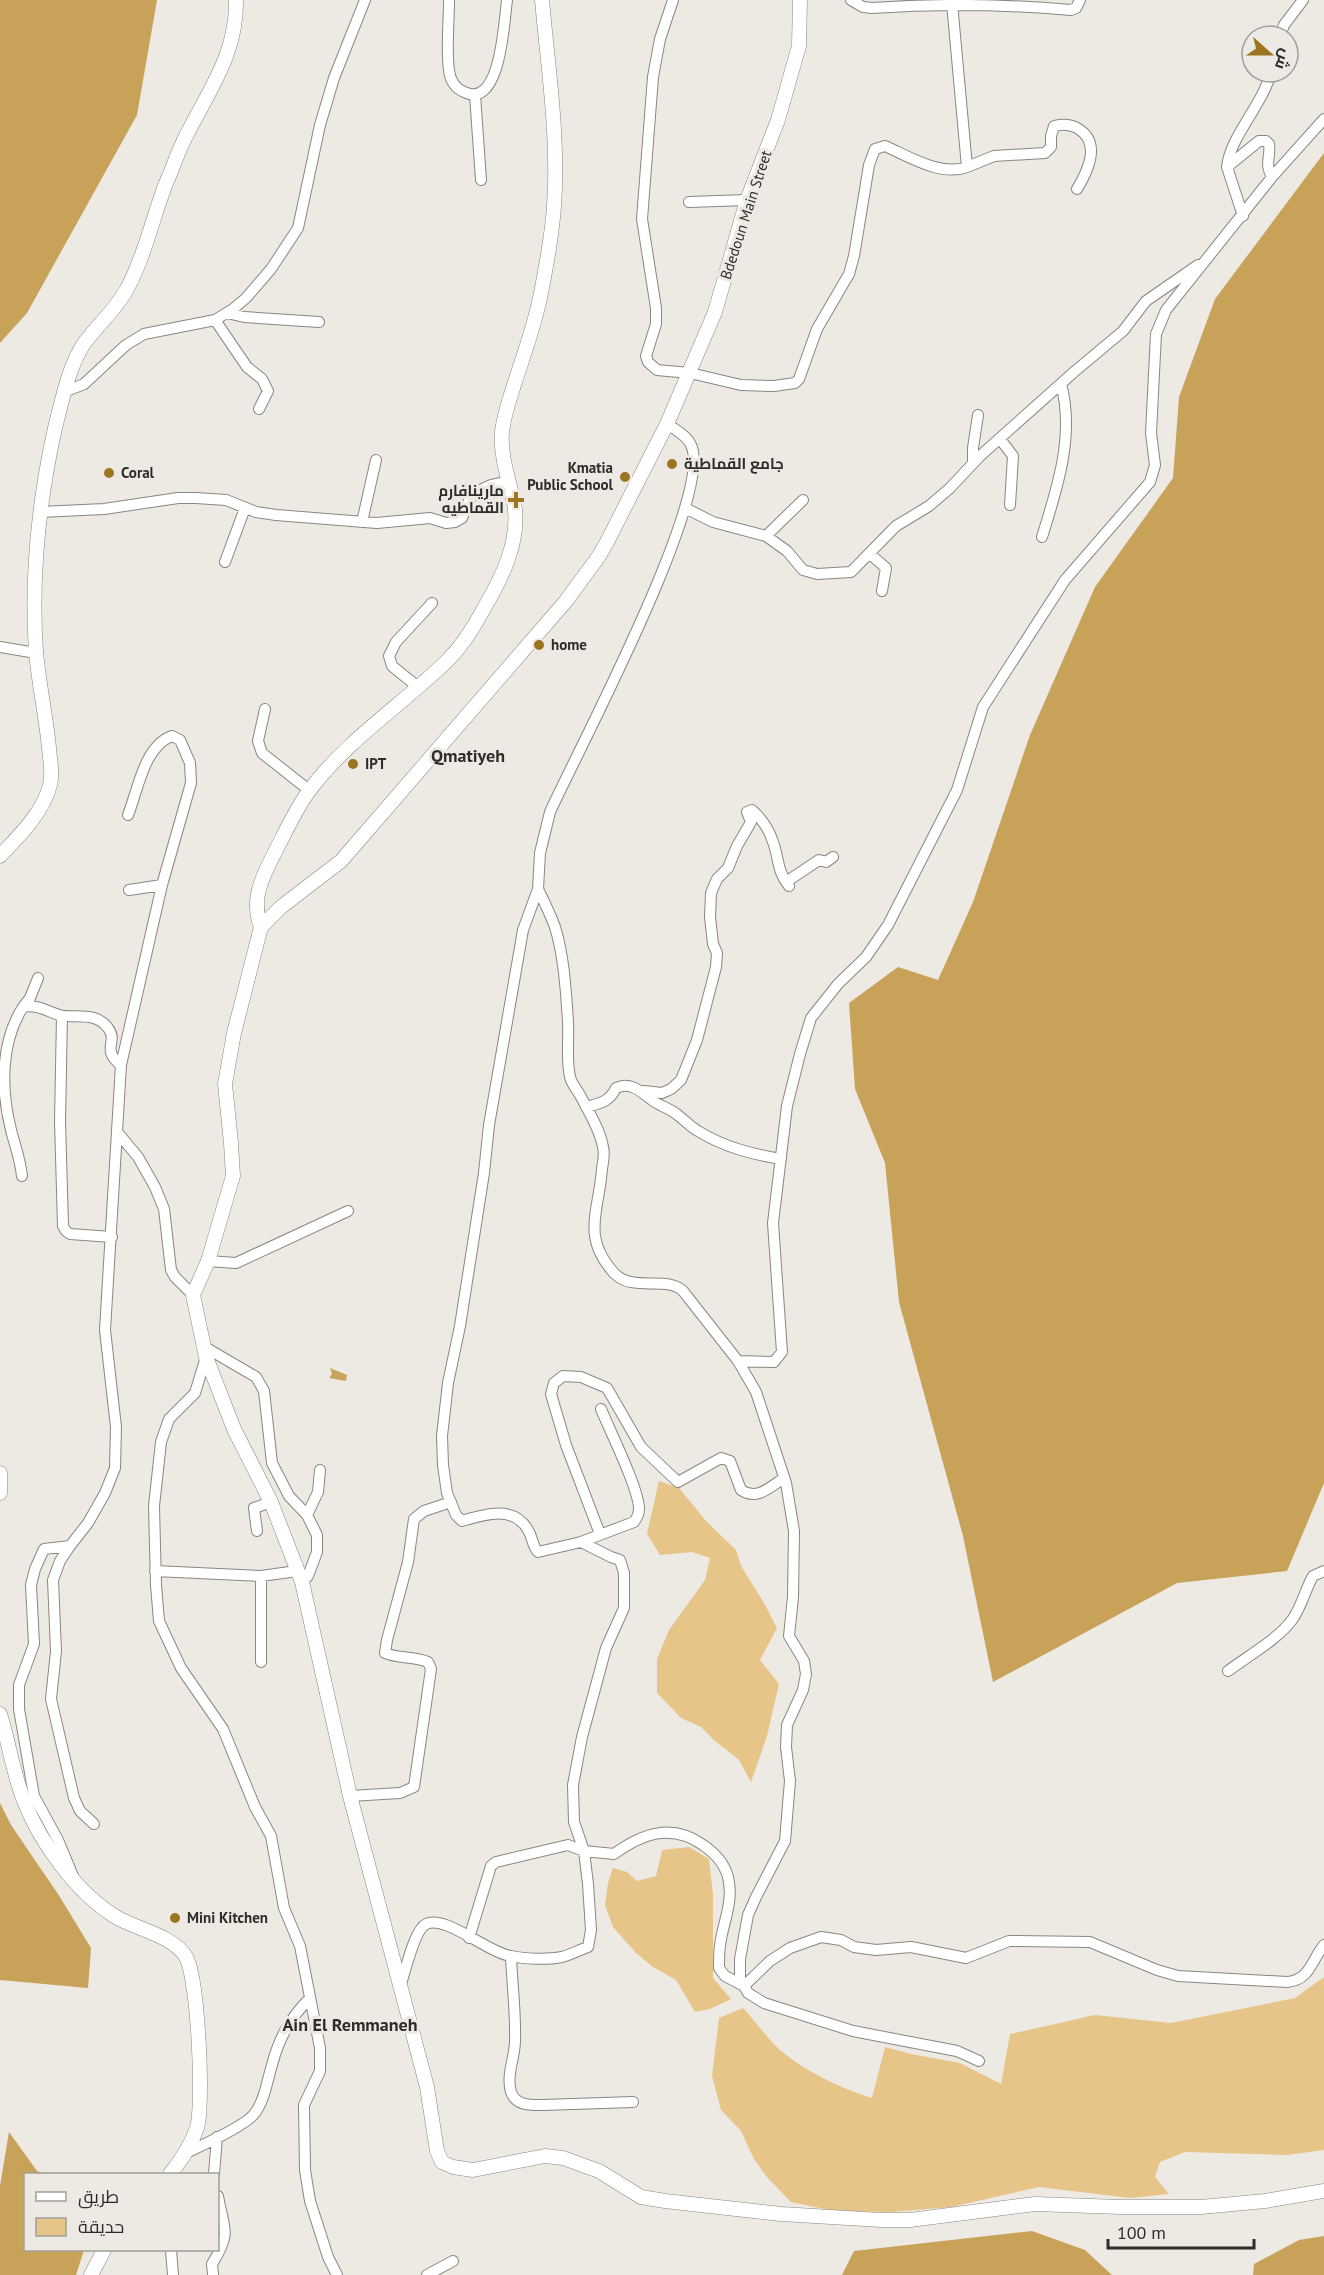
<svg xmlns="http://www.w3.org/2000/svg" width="1324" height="2275" viewBox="0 0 1324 2275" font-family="'PT Sans',Cairo,sans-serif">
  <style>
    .green { fill: #e7c588 }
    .forest { fill: #c9a259 }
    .water { fill: #cba45b }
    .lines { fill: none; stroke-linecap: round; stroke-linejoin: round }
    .minor-casing { stroke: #8a8781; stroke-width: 12 }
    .major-casing { stroke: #8a8781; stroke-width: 15 }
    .minor { stroke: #fff; stroke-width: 10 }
    .major { stroke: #fff; stroke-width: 14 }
    .poi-dot { fill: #9c7521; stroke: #ede9e3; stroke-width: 2 }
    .labels { text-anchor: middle; stroke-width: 6; stroke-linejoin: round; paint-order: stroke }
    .street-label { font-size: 15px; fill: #2e2d2a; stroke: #ede9e3 }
    .poi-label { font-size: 15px; font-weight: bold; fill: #2e2d2a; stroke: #ede9e3; text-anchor: start }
    .quarter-label { font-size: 18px; font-weight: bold; fill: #2e2d2a; stroke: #ede9e3 }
  </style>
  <rect width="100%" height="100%" fill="#ede9e3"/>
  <path class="green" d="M 659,1481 L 679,1488 L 706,1521 L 736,1550 L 741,1566 L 764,1603 L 777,1628 L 760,1660 L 779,1684 L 767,1736 L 751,1782 L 739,1760 L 714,1740 L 701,1727 L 681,1718 L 657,1693 L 657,1659 L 669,1630 L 705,1580 L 710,1558 L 692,1552 L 660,1555 L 647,1534 Z
    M 689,1847 L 709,1859 L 713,1895 L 713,1978 L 731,1999 L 710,2009 L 695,2012 L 676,1980 L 653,1967 L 636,1953 L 613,1927 L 605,1905 L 608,1883 L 613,1868 L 627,1872 L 637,1881 L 656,1876 L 662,1850 Z
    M 1324,1977 L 1324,2150 L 1287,2155 L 1185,2152 L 1160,2162 L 1155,2177 L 1169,2194 L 1130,2198 L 1039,2187 L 951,2207 L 891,2212 L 834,2211 L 791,2202 L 766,2176 L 754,2159 L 741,2131 L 721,2110 L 712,2076 L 719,2018 L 743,2008 C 755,2021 767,2038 780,2050 C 806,2072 840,2088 872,2098 L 885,2047 L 911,2054 L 960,2063 L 1001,2084 L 1010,2034 L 1095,2015 L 1171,2023 L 1295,1998 Z"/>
  <path class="forest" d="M 0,0 L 157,0 L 137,115 L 27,313 L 0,343 Z
    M 1324,153 L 1324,1483 L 1287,1571 L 1177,1583 L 993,1682 L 963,1536 L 899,1302 L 885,1163 L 855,1089 L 849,1003 L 898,967 L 938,980 L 973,902 L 1030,735 L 1095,587 L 1173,478 L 1179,397 L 1215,299 Z
    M 0,1803 L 11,1825 L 58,1894 L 91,1948 L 88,1988 L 0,1980 Z
    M 9,2132 L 37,2171 L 46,2174 L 26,2174 L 26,2250 L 84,2250 L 76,2275 L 0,2275 L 0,2186 Z
    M 1032,2231 L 1085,2250 L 1112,2275 L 842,2275 L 854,2251 Z
    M 1324,2236 L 1324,2275 L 1253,2275 L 1254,2264 L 1299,2240 Z"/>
  <path class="water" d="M 330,1368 L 347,1375 L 346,1381 L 329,1378 L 332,1374 Z"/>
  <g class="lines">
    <defs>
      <path id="minor" d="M 449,0 C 449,23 446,48 449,70 C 450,80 455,88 464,92 C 501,110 504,21 507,0
        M 673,0 L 660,39 L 653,77 L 642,219 L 656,308 L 656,324 L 646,356 L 648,362 L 657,370 L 690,373 L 741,385 L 774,386 L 795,383 L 799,379 L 817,329 L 849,274 L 854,256 L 869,165 L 875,149 L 885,146 C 908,156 941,177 967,167 L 952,3
        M 851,0 L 863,7 L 872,8 C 941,3 1002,4 1071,10 L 1076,8 L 1080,0
        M 1280,36 L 1284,25 L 1303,0
        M 1271,72 C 1263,105 1230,136 1227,167 L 1259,141 L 1266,141 L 1269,144 C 1271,158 1264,163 1272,177
        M 475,95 L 481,180
        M 967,167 L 994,156 L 1045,153 L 1051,147 L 1051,136 L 1054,126 C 1062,124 1070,124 1077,128 C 1102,142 1088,171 1077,189
        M 1227,167 L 1243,216
        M 689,202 L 747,200
        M 227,313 L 244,317 L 319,322
        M 215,320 L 247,367 L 262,379 L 268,391 L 259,409
        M 64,392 L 84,384 L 126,345 L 144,334 L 215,320 L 233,309 L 246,298 L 271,269 L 298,228 L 320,125 L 334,78 L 365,0
        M 1000,439 L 1013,456 L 1010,505
        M 973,463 L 973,448 L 978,415
        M 685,508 L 713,522 L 766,536 L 787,551 L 803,570 L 817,574 L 851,572 L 896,526 L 929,506 L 950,488 L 980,456 L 1074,372 L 1123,331 L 1146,301 L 1198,265
        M 40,512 L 104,509 L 178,498 L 196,498 L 226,500 L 256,512 L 276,515 L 377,523 L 430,518 L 446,523 L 455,522 L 462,518 L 470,498 L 478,491 L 491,485 L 508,481
        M 362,522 L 376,460
        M 766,536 L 803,500
        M 1042,537 C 1057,489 1075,435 1061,384
        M 870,554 L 886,568 L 882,591
        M 225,562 L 245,508
        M 0,647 L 36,653
        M 418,687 L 392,666 L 389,656 L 396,642 L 432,603
        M 265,709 L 258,741 L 262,753 L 310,791
        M 786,882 L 819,860 L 826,862 L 833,857
        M 538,889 C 544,901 550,914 555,927 C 564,956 566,991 568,1022 C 569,1040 566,1059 570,1077 C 572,1085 577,1089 581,1097 C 589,1112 600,1130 603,1147 C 605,1154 603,1162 602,1169 C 599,1211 581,1237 614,1273 C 633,1293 666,1275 683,1291 L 738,1361 L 756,1392 L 786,1483 L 794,1531 L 793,1597 L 789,1636 L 804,1661 L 806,1674 L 803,1690 L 787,1725 L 786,1747 L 790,1781 L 785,1841 L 756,1897 L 748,1915 L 740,1959 L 740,1979 L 748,1993 L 764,2003 L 853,2031 L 957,2051 L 979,2061
        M 129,890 L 162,885
        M 23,1007 L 30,998 L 38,978
        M 62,1016 L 60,1121 L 63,1226 L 66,1231 L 70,1234 L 112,1237
        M 644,1091 L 662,1093 L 671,1089 L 681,1080 L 697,1040 L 716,967 L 717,953 L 713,944 L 710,917 L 711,893 L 717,879 L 728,868 L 737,846 L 751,822 L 747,812 L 752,810 C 762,819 769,829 773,842 C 779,858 777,872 789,886
        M 586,1107 C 601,1103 609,1102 616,1088 C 631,1081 641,1092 652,1100 C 658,1105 666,1107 672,1111 C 682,1117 689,1126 698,1131 C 724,1147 751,1154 781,1159
        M 118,1133 L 138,1157 L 155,1187 L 164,1209 L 171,1270 L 175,1277 L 193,1295
        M 22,1176 C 20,1158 15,1146 11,1130 C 1,1090 0,1043 23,1007 C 36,1004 47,1011 59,1015 C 75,1019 96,1011 108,1028 C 119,1042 100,1049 121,1065
        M 208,1261 L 236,1263 L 348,1211
        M 203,1346 L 256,1377 L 264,1391 L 272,1463 L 289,1496 L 307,1515 L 317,1535 L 317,1552 L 308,1576 L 302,1582
        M 206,1357 L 195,1393 L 169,1419 L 161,1442 L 154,1506 L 156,1585 L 159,1621 L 181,1668 L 223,1729 L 255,1807 L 271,1836 L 284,1908 L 300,1946 L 320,2048 L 320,2071 L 304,2105 L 305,2170 L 310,2201 L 328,2257 L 337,2275
        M 738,1361 L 774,1362 L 782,1352 L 773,1223 L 787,1106 L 800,1054 L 811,1018 L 838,984 L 866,957 L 888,925 L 957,790 L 983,707 L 1065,580 L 1150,482 L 1155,465 L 1151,433 L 1156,334 L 1166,310 L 1272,177 L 1324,119
        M 307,1515 L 318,1492 L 320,1470
        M 257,1531 L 254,1508 L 271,1502
        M 600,1534 L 566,1445 L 551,1394 L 554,1383 L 563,1376 L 581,1377 L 607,1388 L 641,1447 L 678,1482 L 721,1458 L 730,1461 L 741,1490 C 757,1501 770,1487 784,1478
        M 581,1542 L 634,1522 C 637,1518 639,1515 639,1509 C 639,1489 610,1431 601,1409
        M 70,1546 L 60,1561 L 53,1580 L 56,1651 L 51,1699 L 74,1798 L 80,1811 L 94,1824
        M 155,1571 L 261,1576 L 297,1571
        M 261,1662 L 261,1576
        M 1228,1671 C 1248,1656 1278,1639 1292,1620 C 1302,1606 1305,1590 1313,1576 L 1324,1571
        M 350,1796 L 400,1793 L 414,1787 L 431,1669 L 428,1662 C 414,1656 399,1659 385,1653 L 387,1640 L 408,1562 L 414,1519 L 424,1511 L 451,1502
        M 73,1876 L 58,1840 L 34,1796 L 19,1709 L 19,1685 L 34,1644 L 31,1585 L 35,1569 L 44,1549 L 70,1546 L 88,1523 L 105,1493 L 115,1468 L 116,1427 L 105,1330 L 121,1065 L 162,885 L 191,783 L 190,763 L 180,740 L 172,736 C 144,746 138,790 128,815
        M 469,1938 L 491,1866 L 496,1862 L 568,1845 L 584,1851 L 614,1854 C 643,1833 672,1823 703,1845 C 715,1853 724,1862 728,1877 C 734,1902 723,1922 720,1945 C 719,1952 719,1960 719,1968 L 725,1976 L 744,1986 L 770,1961 L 790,1948 L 821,1937 L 841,1940 L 854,1947 L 876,1950 L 911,1947 L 966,1958 L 1009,1941 L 1090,1942 L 1157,1970 L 1178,1976 L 1287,1982 C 1310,1980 1311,1961 1324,1945
        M 511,1956 C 512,1984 516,2013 515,2041 C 515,2057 506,2075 511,2092 C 516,2106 530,2105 543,2105 L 633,2102
        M 400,1987 C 405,1973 414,1930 426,1924 C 445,1914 488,1953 511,1956 C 525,1959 547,1960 562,1957 C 570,1955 579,1950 588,1947 L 591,1930 L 588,1884 L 584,1851 L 574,1822 L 573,1785 L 582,1737 L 606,1648 L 624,1608 L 624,1573 L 620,1560 L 611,1557 L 581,1542 L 538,1552 C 532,1546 533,1538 528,1530 C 514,1505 485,1514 462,1521 L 456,1515 L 447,1493 L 443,1465 L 442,1436 L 448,1383 L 460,1326 L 484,1173 L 489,1125 L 523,930 L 538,889 L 540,853 L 550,812 C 576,754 715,494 691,445 C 687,436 675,429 667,424
        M 188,2152 C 203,2145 247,2125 255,2113 C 265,2099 267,2081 272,2065 C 279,2038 290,2018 310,1998
        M 214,2174 L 217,2137
        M 171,2250 L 173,2275
        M 213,2274 L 212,2264 C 232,2232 224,2230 218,2196
        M 427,2275 L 453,2261"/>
      <path id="major" d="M 800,0 L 799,46 L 778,120 L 747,200 L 715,312 L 667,424 L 607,542 L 599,556 L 566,601 L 341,861 L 281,907 L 261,927 L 234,1033 L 225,1084 L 231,1143 L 233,1176 L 208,1261 L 193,1295 L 206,1357 L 234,1429 L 271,1502 L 302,1582 L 350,1796 L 427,2087 L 437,2151 L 442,2162 L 453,2167 L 473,2170 L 545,2156 L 563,2158 L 599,2171 L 641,2197 L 665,2201 L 781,2214 L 881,2220 L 910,2220 L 1035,2204 L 1120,2207 L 1201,2207 L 1265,2201 L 1324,2191
        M 0,856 C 19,836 43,813 50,785 C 53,773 50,760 49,748 C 46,716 39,685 36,652 C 31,579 39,500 55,428 C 62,401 68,369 83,345 C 97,325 117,309 128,287 C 145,255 153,217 166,183 C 173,168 178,151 186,136 C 209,90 237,54 236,0
        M 261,927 C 250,898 263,876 276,850 C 287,829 297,806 312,787 C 350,738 404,703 448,660 C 462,646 474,627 483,610 C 502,578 521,540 514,503 C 509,480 500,456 502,432 C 504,414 510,398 515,382 C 524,354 534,327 540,298 C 546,268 552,236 554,206 C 559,138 548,68 542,0
        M 0,1473 L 0,1493
        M 0,1714 C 9,1743 13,1773 24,1801 C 41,1844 77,1893 116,1917 C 136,1929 174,1936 186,1957 C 198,1978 204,2103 197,2128 C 191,2146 182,2159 170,2174
        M 91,2275 L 104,2250"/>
    </defs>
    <use href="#minor" class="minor-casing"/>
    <use href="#major" class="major-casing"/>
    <use href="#minor" class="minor"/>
    <use href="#major" class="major"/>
  </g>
  <g class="poi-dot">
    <circle cx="672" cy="464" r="6"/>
    <circle cx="109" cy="473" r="6"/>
    <circle cx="625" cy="477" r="6"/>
    <path d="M513 491h6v6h6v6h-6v6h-6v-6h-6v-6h6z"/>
    <circle cx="539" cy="645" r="6"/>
    <circle cx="353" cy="764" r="6"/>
    <circle cx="175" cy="1918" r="6"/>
  </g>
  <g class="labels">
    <g class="street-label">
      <text transform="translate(746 215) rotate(-72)" y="5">Bdedoun Main Street</text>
    </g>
    <g class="poi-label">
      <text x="684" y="469">جامع القماطية</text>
      <text x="613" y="473" text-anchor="end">Kmatia<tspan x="613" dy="17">Public School</tspan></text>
      <text x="121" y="478">Coral</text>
      <text x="504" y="496" text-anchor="end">مارينافارم<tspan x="504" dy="17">القماطيه</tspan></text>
      <text x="551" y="650">home</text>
      <text x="365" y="769">IPT</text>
      <text x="187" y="1923">Mini Kitchen</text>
    </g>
    <g class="quarter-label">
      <text x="468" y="762">Qmatiyeh</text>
      <text x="350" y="2031">Ain El Remmaneh</text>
    </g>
  </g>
  <rect x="24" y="2173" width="195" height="78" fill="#ede9e3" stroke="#a19e99" stroke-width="1.5"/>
  <rect x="36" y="2192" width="30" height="9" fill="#ffffff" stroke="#a19e99" stroke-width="1.5"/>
  <text x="78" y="2203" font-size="18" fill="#2e2d2a">طريق</text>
  <rect x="36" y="2218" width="30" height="18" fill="#e7c588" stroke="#a19e99" stroke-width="1.5"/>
  <text x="78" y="2233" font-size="18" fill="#2e2d2a">حديقة</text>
  <g transform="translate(1270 54) rotate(111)"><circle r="28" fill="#ede9e3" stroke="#a19e99" stroke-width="1.5"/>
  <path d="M0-4.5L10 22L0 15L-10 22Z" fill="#9c7521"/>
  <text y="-9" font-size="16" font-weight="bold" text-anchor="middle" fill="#2e2d2a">ش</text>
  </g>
  <path d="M1108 2239v9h146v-9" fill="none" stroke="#2e2d2a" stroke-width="3"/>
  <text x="1117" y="2239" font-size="18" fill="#2e2d2a" stroke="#ede9e3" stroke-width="4.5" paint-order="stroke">100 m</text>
</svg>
